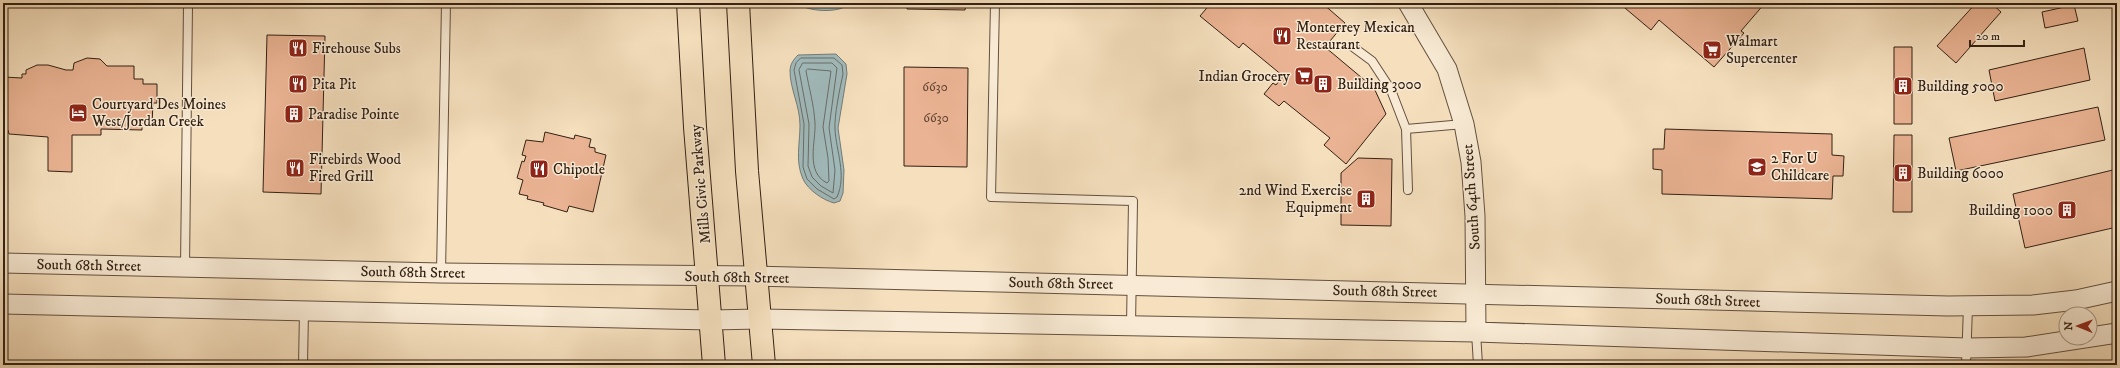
<svg xmlns="http://www.w3.org/2000/svg" width="2120" height="368" viewBox="0 0 2120 368" font-family="'IM FELL DW Pica',serif">
  <style>
    .water { fill: #a0babb; stroke: #747c78 }
    .lines { fill: none; stroke-linecap: round; stroke-linejoin: round }
    .shore { stroke: #696d67; stroke-width: 1 }
    .building { fill: #eab393; stroke: #322013 }
    .service-casing { stroke: #63503e; stroke-width: 10 }
    .tertiary-casing { stroke: #63503e; stroke-width: 21 }
    .primary-casing { stroke: #322013; stroke-width: 24 }
    .service { stroke: #f8ead4; stroke-width: 8 }
    .tertiary { stroke: #f8ead4; stroke-width: 19 }
    .primary { stroke: #f5dfbd; stroke-width: 22 }
    .labels { text-anchor: middle; stroke-width: 3; stroke-linejoin: round; paint-order: stroke }
    .number-label { font-size: 13px; fill: #604533 }
    .poi-label { font-size: 15px; fill: #322013; stroke: #f8ead4; text-anchor: start }
    .street-label { font-size: 15px; fill: #322013; stroke: #f8ead4 }
  </style>
  <rect width="100%" height="100%" fill="#f5dfbd"/>
  <filter id="stains"><feTurbulence type="fractalNoise" baseFrequency=".005" numOctaves="4"/><feColorMatrix values="0 0 0 0 .2 0 0 0 0 .09 0 0 0 0 .02 0 0 0 .5 -.17"/></filter>
  <radialGradient id="worn" r=".72"><stop offset=".6" stop-color="#630" stop-opacity="0"/><stop offset="1" stop-color="#630" stop-opacity=".3"/></radialGradient>
  <path class="water" d="M 797,3 L 850,3 C 841,14 807,12 797,3 Z
    M 836,54 L 846,64 L 847,74 L 838,128 L 844,170 L 843,193 L 840,201 L 834,203 C 823,200 808,190 803,179 C 795,161 800,144 800,125 C 800,106 790,89 790,71 C 790,64 794,59 798,55 Z"/>
  <g class="lines">
    <path class="shore" d="M 803,3 C 815,7 832,7 844,3
      M 801,58 L 834,58 L 842,65 L 843,74 C 840,88 834,116 835,129 C 836,151 847,175 837,197 L 834,199 L 817,189 L 807,179 L 803,167 L 804,124 L 794,70 L 796,63 Z
      M 803,63 L 832,63 L 837,68 L 829,128 L 835,170 L 833,193 L 821,186 L 812,177 L 808,166 L 809,124 L 799,70 Z
      M 808,69 L 831,71 L 823,127 L 828,158 L 829,181 L 827,183 C 805,172 816,142 815,123 C 814,105 809,88 806,71 Z"/>
  </g>
  <path class="building" d="M 907,3 L 966,3 L 965,10 L 907,9 Z
    M 1211,3 L 1322,3 L 1345,23 L 1325,47 L 1374,88 L 1386,114 L 1346,164 L 1324,145 L 1330,138 L 1284,101 L 1279,106 L 1264,94 L 1273,83 L 1276,85 L 1283,76 L 1243,43 L 1239,48 L 1200,16 Z
    M 1619,3 L 1765,3 L 1741,31 L 1744,33 L 1714,67 L 1659,20 L 1651,30 Z
    M 1976,3 L 1991,3 L 2001,12 L 1956,63 L 1937,46 Z
    M 2074,5 L 2078,21 L 2045,28 L 2042,12 Z
    M 267,35 L 325,36 L 321,194 L 263,192 Z
    M 1894,47 L 1912,47 L 1912,124 L 1894,124 Z
    M 2084,48 L 2090,80 L 1995,101 L 1989,70 Z
    M 87,58 L 100,59 L 107,66 L 134,66 L 134,79 L 143,79 L 143,84 L 157,84 L 157,103 L 153,103 L 152,124 L 142,124 L 142,130 L 101,129 L 101,135 L 72,135 L 72,172 L 48,171 L 48,137 L 9,134 L 8,130 L 3,130 L 3,77 L 22,78 L 22,74 L 26,74 L 26,70 L 37,65 L 48,65 L 66,70 L 73,70 L 74,63 Z
    M 904,67 L 968,68 L 967,167 L 904,166 Z
    M 2098,107 L 2105,140 L 1956,171 L 1949,138 Z
    M 1665,129 L 1832,134 L 1832,155 L 1844,156 L 1843,176 L 1833,176 L 1832,199 L 1662,194 L 1662,170 L 1653,169 L 1653,149 L 1664,149 Z
    M 545,132 L 574,139 L 575,135 L 591,139 L 589,147 L 595,148 L 595,152 L 606,155 L 593,212 L 569,206 L 567,212 L 543,205 L 544,203 L 527,199 L 528,196 L 519,194 L 523,180 L 517,178 L 522,161 L 524,162 L 526,156 L 522,155 L 526,140 L 543,142 Z
    M 1894,135 L 1912,135 L 1912,212 L 1893,212 Z
    M 1358,158 L 1392,159 L 1391,226 L 1341,225 L 1341,173 Z
    M 2117,169 L 2117,227 L 2025,248 L 2013,194 Z"/>
  <g class="lines">
    <defs>
      <path id="service" d="M 995,3 L 991,197 L 1133,201 L 1131,326
        M 1353,47 L 1372,61 L 1391,90 L 1406,129 L 1464,124
        M 1406,129 L 1408,190
        M 185,267 L 188,4
        M 441,273 L 446,3
        M 1476,332 L 1478,365
        M 303,365 L 304,311
        M 1966,365 L 1968,306"/>
      <path id="tertiary" d="M 1408,3 L 1447,69 L 1464,124 L 1471,162 L 1475,216 L 1476,332
        M 3,263 L 441,273 L 756,276 L 1948,306 L 2033,305 L 2076,300 L 2117,291
        M 3,304 L 710,320 L 760,319 L 1476,332 L 1967,348 L 2026,347 L 2117,333"/>
      <path id="primary" d="M 688,3 L 695,127 L 714,365
        M 738,3 L 747,171 L 764,365"/>
    </defs>
    <use href="#service" class="service-casing"/>
    <use href="#tertiary" class="tertiary-casing"/>
    <use href="#primary" class="primary-casing"/>
    <use href="#service" class="service"/>
    <use href="#tertiary" class="tertiary"/>
    <use href="#primary" class="primary"/>
  </g>
  <defs>
    <symbol id="restaurant-square" viewBox="-11 -11 22 22"><rect x="-9" y="-9" width="18" height="18" rx="4" fill="#8f2418" stroke="#f8ead4"/><path d="M-5-6h1v4h1v-4h1v4h1v-4h1v5L-1.5 .5V6h-2V.5L-5-1ZM5-6V6H3V1.5H1.5Q1.5-4 5-6Z" fill="#fff"/></symbol>
    <symbol id="supermarket-square" viewBox="-11 -11 22 22"><rect x="-9" y="-9" width="18" height="18" rx="4" fill="#8f2418" stroke="#f8ead4"/><path d="M-6-5.5h2.5l.6 2H6L4.5 2H-2.5L-4.4-4H-6ZM-1.5 3.2a1.3 1.3 0 1 0 .1 0ZM3 3.2a1.3 1.3 0 1 0 .1 0Z" fill="#fff"/></symbol>
    <symbol id="building-square" viewBox="-11 -11 22 22"><rect x="-9" y="-9" width="18" height="18" rx="4" fill="#8f2418" stroke="#f8ead4"/><path d="M-4-6H4V6H1V3H-1V6H-4ZM-2.5-4.3h1.7v1.8h-1.7ZM.8-4.3h1.7v1.8H.8ZM-2.5-1h1.7V.8h-1.7ZM.8-1h1.7V.8H.8Z" fill="#fff"/></symbol>
    <symbol id="hotel-square" viewBox="-11 -11 22 22"><rect x="-9" y="-9" width="18" height="18" rx="4" fill="#8f2418" stroke="#f8ead4"/><path d="M-6-4.5h1.5V1H6V5H4.5V3h-9V5H-6ZM-4 0a1.8 1.8 0 1 1 3.6 0ZM.5 0V-2.5h3Q6-2.5 6 0Z" fill="#fff"/></symbol>
    <symbol id="school-square" viewBox="-11 -11 22 22"><rect x="-9" y="-9" width="18" height="18" rx="4" fill="#8f2418" stroke="#f8ead4"/><path d="M0-5L7-2L0 1L-7-2ZM-4 1L0 2.5L4 1V4Q0 6-4 4Z" fill="#fff"/></symbol>
  </defs>
  <g fill-rule="evenodd">
    <use href="#restaurant-square" x="1271" y="25" width="22" height="22"/>
    <use href="#restaurant-square" x="287" y="37" width="22" height="22"/>
    <use href="#supermarket-square" x="1701" y="39" width="22" height="22"/>
    <use href="#supermarket-square" x="1293" y="65" width="22" height="22"/>
    <use href="#restaurant-square" x="287" y="73" width="22" height="22"/>
    <use href="#building-square" x="1312" y="73" width="22" height="22"/>
    <use href="#building-square" x="1892" y="75" width="22" height="22"/>
    <use href="#hotel-square" x="67" y="102" width="22" height="22"/>
    <use href="#building-square" x="283" y="103" width="22" height="22"/>
    <use href="#school-square" x="1746" y="156" width="22" height="22"/>
    <use href="#restaurant-square" x="284" y="157" width="22" height="22"/>
    <use href="#restaurant-square" x="528" y="158" width="22" height="22"/>
    <use href="#building-square" x="1892" y="162" width="22" height="22"/>
    <use href="#building-square" x="1355" y="188" width="22" height="22"/>
    <use href="#building-square" x="2056" y="199" width="22" height="22"/>
  </g>
  <g class="labels">
    <g class="number-label">
      <text x="935" y="91">6630</text>
      <text x="936" y="122">6630</text>
    </g>
    <g class="poi-label">
      <text x="1296" y="32">Monterrey Mexican<tspan x="1296" dy="17">Restaurant</tspan></text>
      <text x="1726" y="46">Walmart<tspan x="1726" dy="17">Supercenter</tspan></text>
      <text x="312" y="53">Firehouse Subs</text>
      <text x="1290" y="81" text-anchor="end">Indian Grocery</text>
      <text x="312" y="89">Pita Pit</text>
      <text x="1337" y="89">Building 3000</text>
      <text x="1917" y="91">Building 5000</text>
      <text x="92" y="109">Courtyard Des Moines<tspan x="92" dy="17">West/Jordan Creek</tspan></text>
      <text x="308" y="119">Paradise Pointe</text>
      <text x="1771" y="163">2 For U<tspan x="1771" dy="17">Childcare</tspan></text>
      <text x="309" y="164">Firebirds Wood<tspan x="309" dy="17">Fired Grill</tspan></text>
      <text x="553" y="174">Chipotle</text>
      <text x="1917" y="178">Building 6000</text>
      <text x="1352" y="195" text-anchor="end">2nd Wind Exercise<tspan x="1352" dy="17">Equipment</tspan></text>
      <text x="2053" y="215" text-anchor="end">Building 1000</text>
    </g>
    <g class="street-label">
      <text transform="translate(700 184) rotate(-95)" y="5">Mills Civic Parkway</text>
      <text transform="translate(1471 197) rotate(-94)" y="5">South 64th Street</text>
      <text transform="translate(89 265) rotate(1)" y="5">South 68th Street</text>
      <text transform="translate(413 272) rotate(1)" y="5">South 68th Street</text>
      <text transform="translate(737 277) rotate(1)" y="5">South 68th Street</text>
      <text transform="translate(1061 283) rotate(1)" y="5">South 68th Street</text>
      <text transform="translate(1385 291) rotate(1)" y="5">South 68th Street</text>
      <text transform="translate(1708 300) rotate(2)" y="5">South 68th Street</text>
    </g>
  </g>
  <rect width="2120" height="368" fill="none" stroke="#f5dfbd" stroke-width="16"/>
  <rect x="4" y="4" width="2112" height="360" fill="none" stroke="#322013" stroke-width="2"/>
  <rect x="8" y="8" width="2104" height="352" fill="none" stroke="#322013"/>
  <g transform="translate(2078 326) rotate(271)"><circle r="19" fill="#f8ead4" stroke="#a99987"/>
  <path d="M0-3L7 15L0 10L-7 15Z" fill="#8f2418"/>
  <text y="-6" font-size="11" font-weight="bold" text-anchor="middle" fill="#322013">N</text>
  </g>
  <path d="M1970 40v6h54v-6" fill="none" stroke="#322013" stroke-width="2"/>
  <text x="1976" y="40" font-size="12" fill="#322013" stroke="#f8ead4" stroke-width="3" paint-order="stroke">20 m</text>
  <rect width="100%" height="100%" filter="url(#stains)"/>
  <rect width="100%" height="100%" fill="url(#worn)"/>
</svg>
